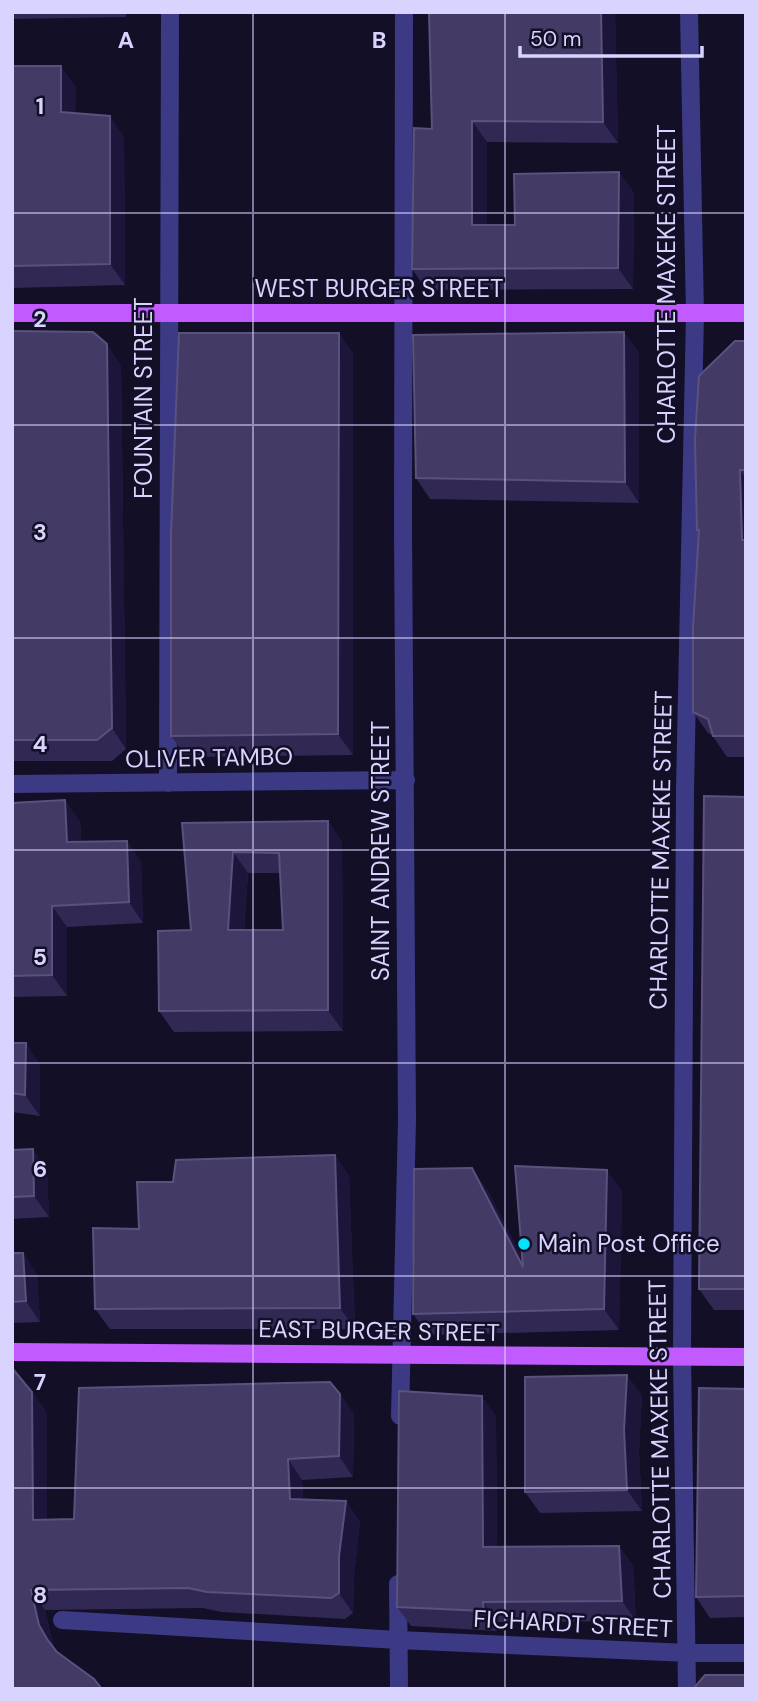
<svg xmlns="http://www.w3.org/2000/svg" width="758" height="1701" viewBox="0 0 758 1701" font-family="'DM Sans',sans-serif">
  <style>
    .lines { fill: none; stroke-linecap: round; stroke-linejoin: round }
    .minor { stroke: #3d3a85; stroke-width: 18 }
    .major { stroke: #c25bff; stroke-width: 18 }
    .wall { fill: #312854; fill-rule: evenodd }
    .shaded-wall { fill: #1d163a }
    .building { fill: #433a66; stroke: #5a527e; stroke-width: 2; fill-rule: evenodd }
    .grid { fill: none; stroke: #d9d4ff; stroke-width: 2; stroke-opacity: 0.55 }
    .poi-dot { fill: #00e5ff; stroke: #130f26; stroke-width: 2.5 }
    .labels { text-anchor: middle; stroke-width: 5; stroke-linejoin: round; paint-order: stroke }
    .street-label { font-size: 24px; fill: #d9d4ff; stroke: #130f26 }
    .poi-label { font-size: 24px; fill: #d9d4ff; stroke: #130f26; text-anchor: start }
    .grid-label { font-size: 23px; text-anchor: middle; font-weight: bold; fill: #d9d4ff; stroke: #130f26; stroke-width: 5; stroke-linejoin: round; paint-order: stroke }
  </style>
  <rect width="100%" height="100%" fill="#130f26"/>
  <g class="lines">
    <path class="minor" d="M 168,783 L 170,12
      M 12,784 L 406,780
      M 400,1416 L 407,1120 L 403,530 L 404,12
      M 398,1584 L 399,1689
      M 62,1620 L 398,1640 L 687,1653 L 746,1653
      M 687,1689 L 682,1357 L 685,790 L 695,314 L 689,12"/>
    <path class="major" d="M 12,313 L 746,313
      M 12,1352 L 746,1357"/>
  </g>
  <path class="wall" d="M 12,12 L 126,12 L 126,17 L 12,19 Z
    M 615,12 L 618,143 L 487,142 L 487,225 L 515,225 L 619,172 L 634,193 L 633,289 L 427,290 L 412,269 L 432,129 Z
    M 12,66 L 76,87 L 75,113 L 124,137 L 125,285 L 12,288 Z
    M 12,331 L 121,365 L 126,749 L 112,761 L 12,761 Z
    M 624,332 L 639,353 L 639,503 L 430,499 L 416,478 Z
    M 339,333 L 353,354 L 353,755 L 186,757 L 171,736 Z
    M 746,341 L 746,757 L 727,757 L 712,735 L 708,733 L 693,712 L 699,532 L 697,530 Z
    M 746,797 L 746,1310 L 714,1310 L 699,1289 Z
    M 12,803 L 80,821 L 81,841 L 127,841 L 141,862 L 143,923 L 67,927 L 67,996 L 12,997 Z
    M 328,821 L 342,842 L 343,1031 L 174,1032 L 159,1011 L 191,930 L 182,823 ZM 248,873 L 280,873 L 283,930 L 244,930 Z
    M 12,1043 L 40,1064 L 40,1116 L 12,1112 Z
    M 33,1149 L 47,1170 L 49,1217 L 12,1219 L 12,1150 Z
    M 335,1155 L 349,1176 L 355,1329 L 110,1329 L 95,1309 L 139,1229 L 173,1182 Z
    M 487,1189 L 522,1258 L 622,1191 L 619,1330 L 428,1335 L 413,1314 Z
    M 12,1253 L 37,1274 L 40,1322 L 12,1323 Z
    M 746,1389 L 746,1617 L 710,1618 L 696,1597 Z
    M 32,1392 L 47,1413 L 47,1520 L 74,1519 L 340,1394 L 354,1414 L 353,1477 L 302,1480 L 303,1499 L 346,1501 L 360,1522 L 354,1576 L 353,1613 L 345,1619 L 221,1612 L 203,1608 L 45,1610 L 53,1645 L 57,1652 L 12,1689 Z
    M 642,1395 L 639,1451 L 642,1511 L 540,1513 L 525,1492 Z
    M 496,1416 L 497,1547 L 619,1546 L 633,1566 L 636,1621 L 497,1622 L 497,1631 L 411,1626 L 397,1607 Z"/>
  <path class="shaded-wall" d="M 601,12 L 615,12 L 618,143 L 603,122 Z
    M 61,66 L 76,87 L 75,133 L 61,112 Z
    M 110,116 L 124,137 L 125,285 L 110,264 Z
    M 472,121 L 487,142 L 487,246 L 472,225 Z
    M 619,172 L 634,193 L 633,289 L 618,268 Z
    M 624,332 L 639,353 L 639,503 L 625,482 Z
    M 339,333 L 353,354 L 353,755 L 338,734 Z
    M 107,344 L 121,365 L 126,749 L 112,728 Z
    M 740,470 L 746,479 L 746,545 L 742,540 Z
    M 65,800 L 80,821 L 82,862 L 67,842 Z
    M 328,821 L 342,842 L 343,1031 L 328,1010 Z
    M 127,841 L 141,862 L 143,923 L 129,902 Z
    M 233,852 L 248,873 L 242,951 L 228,930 Z
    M 52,906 L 67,927 L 67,996 L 52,975 Z
    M 26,1043 L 40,1064 L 40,1116 L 25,1095 Z
    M 33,1149 L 47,1170 L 49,1217 L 34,1196 Z
    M 335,1155 L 349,1176 L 355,1329 L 340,1308 Z
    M 472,1168 L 487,1189 L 538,1288 L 523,1267 Z
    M 607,1170 L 622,1191 L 619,1330 L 604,1309 Z
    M 23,1253 L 37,1274 L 40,1322 L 26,1301 Z
    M 627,1375 L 642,1395 L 639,1451 L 642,1511 L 627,1490 L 624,1430 Z
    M 32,1392 L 47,1413 L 47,1540 L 33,1520 Z
    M 340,1394 L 354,1414 L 353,1477 L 339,1456 Z
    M 482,1396 L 496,1416 L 497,1567 L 483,1547 Z
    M 288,1459 L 302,1480 L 304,1519 L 290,1499 Z
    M 346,1501 L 360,1522 L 354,1576 L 353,1613 L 339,1593 L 339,1556 Z
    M 619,1546 L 633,1566 L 636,1621 L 622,1601 Z
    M 31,1590 L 45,1610 L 53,1645 L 61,1659 L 47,1639 L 39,1625 Z
    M 483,1602 L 497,1622 L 497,1631 L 484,1611 Z"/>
  <path class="building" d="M 429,12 L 601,12 L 603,122 L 472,121 L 472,225 L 515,225 L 514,174 L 619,172 L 618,268 L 412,269 L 414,128 L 432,129 Z
    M 12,66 L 61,66 L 61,112 L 110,116 L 110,264 L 12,266 Z
    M 12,331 L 93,332 L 107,344 L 112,728 L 97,740 L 12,740 Z
    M 624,332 L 625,482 L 416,478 L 413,335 Z
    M 179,333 L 339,333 L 338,734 L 171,736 L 171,534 Z
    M 735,341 L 746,341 L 746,470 L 740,470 L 742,540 L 746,540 L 746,736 L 713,736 L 708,719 L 693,712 L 693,628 L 699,530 L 697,530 L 695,439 L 699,376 Z
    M 704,796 L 746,797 L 746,1289 L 699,1289 Z
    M 65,800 L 67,842 L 127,841 L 129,902 L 52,906 L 52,975 L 12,976 L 12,803 Z
    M 328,821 L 328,1010 L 159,1011 L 158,931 L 191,930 L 182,823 ZM 233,852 L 279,853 L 283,930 L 228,930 Z
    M 12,1043 L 26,1043 L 25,1095 L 12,1093 Z
    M 33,1149 L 34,1196 L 12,1197 L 12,1150 Z
    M 335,1155 L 340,1308 L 95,1309 L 93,1228 L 139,1229 L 137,1182 L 173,1182 L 176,1160 Z
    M 515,1166 L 607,1170 L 604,1309 L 413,1314 L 414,1169 L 472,1168 L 523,1267 Z
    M 12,1253 L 23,1253 L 26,1301 L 12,1302 Z
    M 12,1368 L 32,1392 L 33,1520 L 74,1519 L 79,1388 L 330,1382 L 340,1394 L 339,1456 L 288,1459 L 290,1499 L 346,1501 L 339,1556 L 339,1593 L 331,1598 L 207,1592 L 188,1588 L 31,1590 L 39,1625 L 47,1639 L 57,1652 L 94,1679 L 102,1689 L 12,1689 Z
    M 627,1375 L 624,1430 L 627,1490 L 525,1492 L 525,1377 Z
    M 699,1388 L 746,1389 L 746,1596 L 696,1597 Z
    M 399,1391 L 482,1396 L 483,1547 L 619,1546 L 622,1601 L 483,1602 L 484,1611 L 397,1607 Z
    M 705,1675 L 746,1675 L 746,1689 L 693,1689 Z"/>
  <path class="grid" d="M 253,12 L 253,1689M 505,12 L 505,1689M 12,213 L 746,213M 12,425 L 746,425M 12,638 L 746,638M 12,850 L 746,850M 12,1063 L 746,1063M 12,1276 L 746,1276M 12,1488 L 746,1488"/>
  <circle class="poi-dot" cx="524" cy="1244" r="7"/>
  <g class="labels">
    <g class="street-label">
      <text transform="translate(667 284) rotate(-90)" y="8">CHARLOTTE MAXEKE STREET</text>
      <text x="379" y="297">WEST BURGER STREET</text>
      <text transform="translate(144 398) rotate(-90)" y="8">FOUNTAIN STREET</text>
      <text transform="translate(209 758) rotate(-1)" y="8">OLIVER TAMBO</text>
      <text transform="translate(661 850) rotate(-89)" y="8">CHARLOTTE MAXEKE STREET</text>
      <text transform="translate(381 851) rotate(-90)" y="8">SAINT ANDREW STREET</text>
      <text transform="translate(379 1331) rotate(1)" y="8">EAST BURGER STREET</text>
      <text transform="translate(660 1439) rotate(-91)" y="8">CHARLOTTE MAXEKE STREET</text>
      <text transform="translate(573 1624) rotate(3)" y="8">FICHARDT STREET</text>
    </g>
    <g class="poi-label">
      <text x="538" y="1252">Main Post Office</text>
    </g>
  </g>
  <g class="grid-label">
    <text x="126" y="48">A</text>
    <text x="379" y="48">B</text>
    <text x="40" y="114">1</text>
    <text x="40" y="327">2</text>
    <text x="40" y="540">3</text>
    <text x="40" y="752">4</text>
    <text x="40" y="965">5</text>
    <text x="40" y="1177">6</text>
    <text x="40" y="1390">7</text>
    <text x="40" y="1603">8</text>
  </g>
  <rect width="758" height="1701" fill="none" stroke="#d9d4ff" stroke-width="28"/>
  <path d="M520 46v10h182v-10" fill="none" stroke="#d9d4ff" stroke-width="3.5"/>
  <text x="530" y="46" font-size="21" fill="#d9d4ff" stroke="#130f26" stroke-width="5" paint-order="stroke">50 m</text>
</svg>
